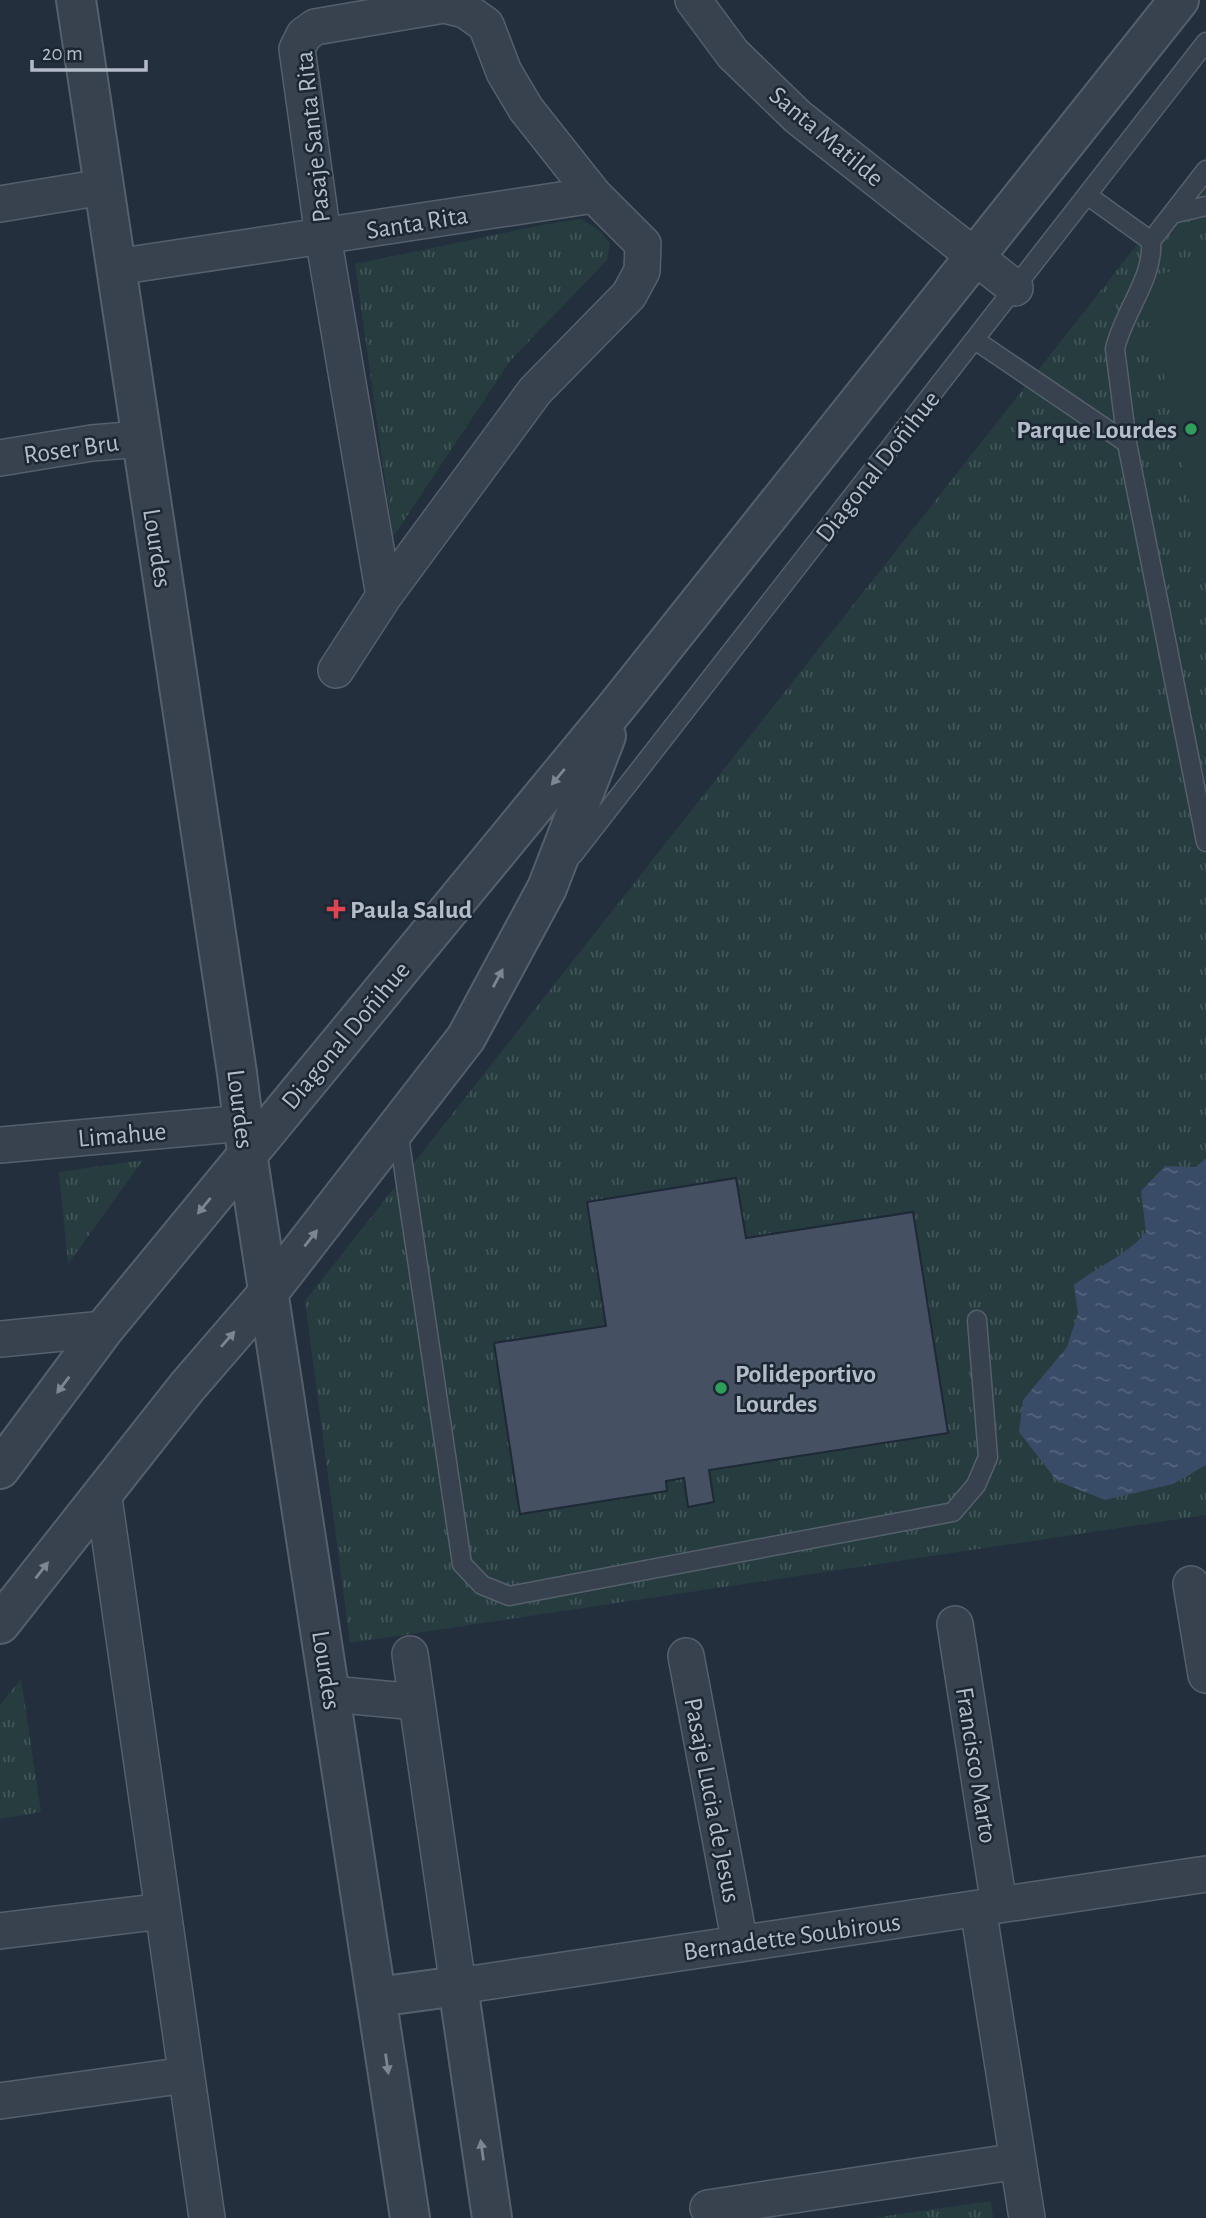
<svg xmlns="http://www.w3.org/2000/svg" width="1206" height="2218" viewBox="0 0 1206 2218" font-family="'Alegreya Sans',sans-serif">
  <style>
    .grass { fill: url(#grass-tufts) }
    .pitch { fill: #263c3f }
    .water { fill: url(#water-ripples) }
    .building { fill: #455162; stroke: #1f2835; stroke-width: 2 }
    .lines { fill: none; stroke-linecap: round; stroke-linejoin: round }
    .service-casing { stroke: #565f6c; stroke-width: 21 }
    .minor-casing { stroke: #565f6c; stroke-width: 38 }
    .tertiary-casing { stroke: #565f6c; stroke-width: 42 }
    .service { stroke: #38414e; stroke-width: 18 }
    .minor { stroke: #38414e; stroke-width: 35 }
    .tertiary { stroke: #38414e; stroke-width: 38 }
    .oneway { fill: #7c8592 }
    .leisure-dot { fill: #2e9e5b; stroke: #1d2633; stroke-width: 2.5 }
    .health-dot { fill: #e0444e; stroke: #1d2633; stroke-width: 2.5 }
    .labels { text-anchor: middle; stroke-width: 5; stroke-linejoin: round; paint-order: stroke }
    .street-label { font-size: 26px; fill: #b4bcc9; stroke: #1d2633 }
    .poi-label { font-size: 26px; font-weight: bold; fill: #b4bcc9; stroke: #1d2633; text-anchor: start }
  </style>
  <defs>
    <pattern id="grass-tufts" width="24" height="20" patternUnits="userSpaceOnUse" patternTransform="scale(1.75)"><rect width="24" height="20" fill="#263c3f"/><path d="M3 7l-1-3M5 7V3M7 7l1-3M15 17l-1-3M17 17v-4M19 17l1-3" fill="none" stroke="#435659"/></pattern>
    <pattern id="water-ripples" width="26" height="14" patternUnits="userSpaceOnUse" patternTransform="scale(1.75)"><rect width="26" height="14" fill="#394c67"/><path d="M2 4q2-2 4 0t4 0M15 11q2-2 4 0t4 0" fill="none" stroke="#53647b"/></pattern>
  </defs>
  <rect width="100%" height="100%" fill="#242f3e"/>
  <path class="grass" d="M 1206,157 L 1206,1515 L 350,1643 L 305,1301 Z
    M 581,219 L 599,230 L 610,243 L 607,260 L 510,361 L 393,537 L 355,264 L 542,225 Z
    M 143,1160 L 68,1264 L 59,1172 Z
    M 21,1679 L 41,1812 L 0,1819 L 0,1705 Z
    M 991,2201 L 993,2218 L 872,2218 Z"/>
  <path class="pitch" d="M 1206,264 L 1206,582 L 1144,277 Z"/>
  <path class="water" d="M 1206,1158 L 1206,1465 L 1173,1484 L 1105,1500 L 1057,1481 L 1019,1432 L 1023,1400 L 1067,1347 L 1078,1313 L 1074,1285 C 1098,1266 1128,1255 1146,1232 L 1141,1191 L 1165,1166 L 1196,1167 Z"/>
  <path class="building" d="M 736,1178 L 746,1238 L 913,1212 L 948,1433 L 709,1470 L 714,1502 L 688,1507 L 684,1478 L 666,1481 L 667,1491 L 520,1514 L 494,1343 L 606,1326 L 587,1202 Z"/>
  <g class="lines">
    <defs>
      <path id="service" d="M 1206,170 L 1151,241 C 1154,279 1123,312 1115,349 L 1127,443 L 1206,842
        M 1087,195 L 1151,241
        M 1172,214 L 1206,206
        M 975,340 L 1127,443
        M 573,855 L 1206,42
        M 398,1130 L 462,1564 L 482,1585 L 509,1596 L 953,1512 L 976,1485 L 988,1457 L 977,1320"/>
      <path id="minor" d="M 693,0 L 733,54 L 798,117 L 1015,288
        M 0,204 L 103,187
        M 116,267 L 594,195
        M 0,458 L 92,443 L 141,439
        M 336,670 L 384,596 L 535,391 L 629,295 L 642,271 L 643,244 L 594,195 L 526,109 L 504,72 L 486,25 L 465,10 L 444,5 L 315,27 L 304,35 L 297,49 L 323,236 L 384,596
        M 0,1145 L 244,1123
        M 0,1339 L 104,1329
        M 103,1491 L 207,2218
        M 1191,1584 L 1206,1675
        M 955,1624 L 999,1905
        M 410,1654 L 458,1986 L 1206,1874
        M 686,1656 L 740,1944
        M 331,1694 L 417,1702
        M 978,1908 L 1027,2218
        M 0,1931 L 163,1911
        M 0,2101 L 186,2075
        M 708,2208 L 1018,2161"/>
      <path id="tertiary" d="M 76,0 L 237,1073 L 247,1153 L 410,2218
        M 0,1469 L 104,1329 L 617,706 L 1179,0
        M 0,1624 L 187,1387 L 269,1292 L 466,1038 L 547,888 L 606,736
        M 377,1997 L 458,1986 L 492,2218"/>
    </defs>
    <use href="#service" class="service-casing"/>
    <use href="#minor" class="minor-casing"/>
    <use href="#tertiary" class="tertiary-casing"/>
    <use href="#service" class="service"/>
    <use href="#minor" class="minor"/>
    <use href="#tertiary" class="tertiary"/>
  </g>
  <defs><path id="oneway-solid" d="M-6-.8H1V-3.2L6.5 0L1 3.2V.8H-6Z" transform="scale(1.75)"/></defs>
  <g class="oneway">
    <use href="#oneway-solid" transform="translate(558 777) rotate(130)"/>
    <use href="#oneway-solid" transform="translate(498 978) rotate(-62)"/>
    <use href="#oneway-solid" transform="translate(204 1206) rotate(129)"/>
    <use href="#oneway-solid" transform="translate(311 1238) rotate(-52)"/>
    <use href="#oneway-solid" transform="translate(228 1339) rotate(-49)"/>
    <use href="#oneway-solid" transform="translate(63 1385) rotate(127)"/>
    <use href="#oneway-solid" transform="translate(42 1570) rotate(-52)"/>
    <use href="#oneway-solid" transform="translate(387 2064) rotate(82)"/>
    <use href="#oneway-solid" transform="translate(482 2150) rotate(-98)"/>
  </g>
  <g class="leisure-dot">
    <circle cx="1191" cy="429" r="7"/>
    <circle cx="721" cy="1388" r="7"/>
  </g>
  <path class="health-dot" d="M332.5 898.5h7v7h7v7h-7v7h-7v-7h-7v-7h7z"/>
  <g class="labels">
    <g class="street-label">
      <text transform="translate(827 136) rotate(40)" y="9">Santa Matilde</text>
      <text transform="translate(312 137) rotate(-96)" y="9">Pasaje Santa Rita</text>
      <text transform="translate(417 222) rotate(-9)" y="9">Santa Rita</text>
      <text transform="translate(71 448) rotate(-8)" y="9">Roser Bru</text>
      <text transform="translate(877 466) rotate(-52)" y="9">Diagonal Doñihue</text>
      <text transform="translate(158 548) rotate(81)" y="9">Lourdes</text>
      <text transform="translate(345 1035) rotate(-50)" y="9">Diagonal Doñihue</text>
      <text transform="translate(241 1109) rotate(83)" y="9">Lourdes</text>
      <text transform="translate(122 1134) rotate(-5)" y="9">Limahue</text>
      <text transform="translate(327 1670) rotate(81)" y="9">Lourdes</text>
      <text transform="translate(977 1765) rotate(81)" y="9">Francisco Marto</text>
      <text transform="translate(713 1800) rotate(79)" y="9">Pasaje Lucia de Jesus</text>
      <text transform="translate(792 1936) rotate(-8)" y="9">Bernadette Soubirous</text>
    </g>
    <g class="poi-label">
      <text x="1177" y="438" text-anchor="end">Parque Lourdes</text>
      <text x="350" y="918">Paula Salud</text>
      <text x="735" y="1382">Polideportivo<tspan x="735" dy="30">Lourdes</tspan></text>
    </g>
  </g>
  <path d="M32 60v10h114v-10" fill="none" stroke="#b4bcc9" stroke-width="3.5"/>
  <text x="42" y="60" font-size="21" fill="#b4bcc9" stroke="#1d2633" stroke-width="5" paint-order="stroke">20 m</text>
</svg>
